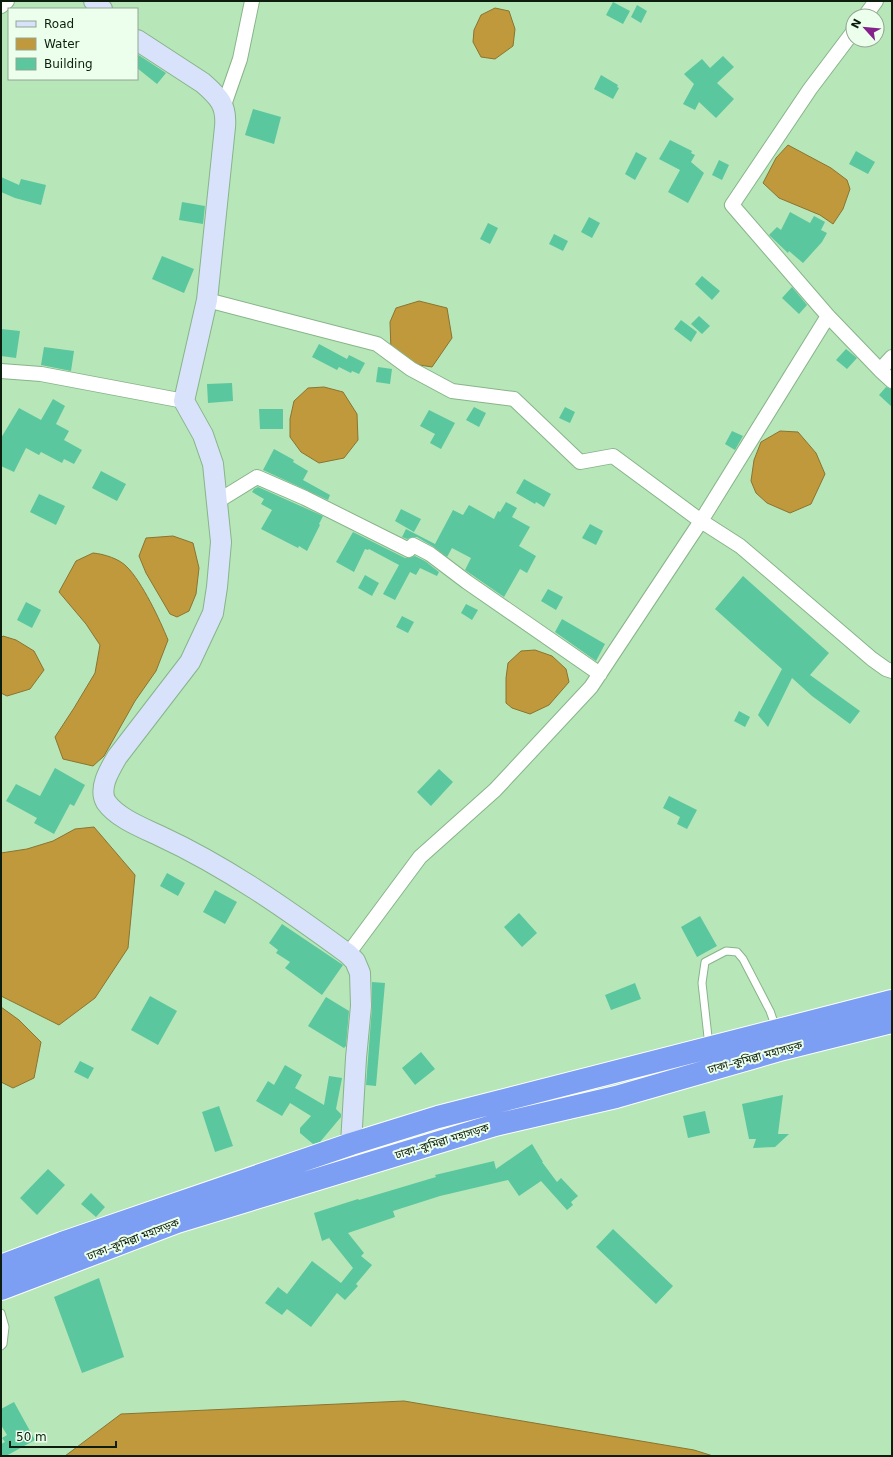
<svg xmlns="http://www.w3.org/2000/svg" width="893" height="1457" viewBox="0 0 893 1457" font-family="'DejaVu Sans','Noto Sans Bengali',sans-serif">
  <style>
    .water { fill: #c0993d; stroke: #8a742f }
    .building { fill: #5ac79e }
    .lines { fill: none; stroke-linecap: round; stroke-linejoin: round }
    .lane-casing { stroke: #87b489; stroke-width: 9 }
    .street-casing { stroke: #87b489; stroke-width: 16 }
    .secondary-casing { stroke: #87b489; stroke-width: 22 }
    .highway-casing { stroke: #fff; stroke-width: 24 }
    .lane { stroke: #fff; stroke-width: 7 }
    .street { stroke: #fff; stroke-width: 14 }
    .secondary { stroke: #d8e2fb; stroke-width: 20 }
    .highway { stroke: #7c9ff3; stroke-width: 22 }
    .labels { text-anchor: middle; stroke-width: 4; stroke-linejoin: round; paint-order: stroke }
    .street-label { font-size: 11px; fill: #0d1e0e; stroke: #ecffec }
  </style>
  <rect width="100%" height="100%" fill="#b7e6b9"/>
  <path class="water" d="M 495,8 L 509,11 L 515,29 L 513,46 L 495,59 L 481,57 L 473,42 L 474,30 L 481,15 Z
    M 788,145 L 831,168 L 847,180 L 850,189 L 843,209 L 833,224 L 820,215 L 779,198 L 763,183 L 776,158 Z
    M 419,301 L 447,308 L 452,338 L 432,367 L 407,363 L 391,351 L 390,322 L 396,308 Z
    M 324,387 L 343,392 L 357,414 L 358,440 L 344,458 L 319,463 L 301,452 L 290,437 L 290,419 L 294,401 L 308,388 Z
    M 780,431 L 798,432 L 816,453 L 825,474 L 811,504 L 790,513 L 767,503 L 756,493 L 751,481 L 754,460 L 761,442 Z
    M 173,536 L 193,543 L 199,568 L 196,594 L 189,611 L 177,617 L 170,614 L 146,573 L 139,556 L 146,538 Z
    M 93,553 C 104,554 120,559 127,567 C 142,582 160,620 168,640 L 156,671 L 135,701 L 104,756 L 93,766 L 63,759 L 55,737 L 74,708 L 95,673 L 100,645 L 86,624 L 59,592 L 76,561 Z
    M 3,636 L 16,640 L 34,651 L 44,670 L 30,689 L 7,696 L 1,693 L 1,638 Z
    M 535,650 L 552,656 L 566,669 L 569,682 L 549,705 L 530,714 L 512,708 L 506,703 L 506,678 L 508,663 L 521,651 Z
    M 94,827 L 135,875 L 128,948 L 95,998 L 59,1025 L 1,996 L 1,853 L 27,849 L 53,841 L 75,829 Z
    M 1,1007 L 19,1020 L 41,1042 L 34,1078 L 13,1088 L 1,1082 Z
    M 404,1401 L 694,1450 L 713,1456 L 65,1456 L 121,1414 Z"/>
  <path class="building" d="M 613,2 L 630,11 L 623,24 L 606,15 Z
    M 637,5 L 647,11 L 641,23 L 631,17 Z
    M 137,54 L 166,73 L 157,84 L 137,68 Z
    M 723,56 L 734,67 L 717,83 L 734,99 L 716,118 L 699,102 L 695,110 L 683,104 L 694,84 L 684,74 L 702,59 L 710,68 Z
    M 601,75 L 618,85 L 617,87 L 619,88 L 613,99 L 594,89 Z
    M 253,109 L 281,117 L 274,144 L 245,135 Z
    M 670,140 L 692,151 L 691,153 L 695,155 L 691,162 L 704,173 L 688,203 L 668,192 L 680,170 L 659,159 Z
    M 856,151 L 875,162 L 868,174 L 849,164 Z
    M 636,152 L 647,158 L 635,180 L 625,174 Z
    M 719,160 L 729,165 L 722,180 L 712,175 Z
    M 1,177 L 19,185 L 21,179 L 46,185 L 41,205 L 15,198 L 1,192 Z
    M 182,202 L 205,206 L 203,224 L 179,220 Z
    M 790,212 L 810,223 L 814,216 L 825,222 L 821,230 L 827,233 L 822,242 L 803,263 L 789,251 L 788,253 L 769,235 L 777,227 L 781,230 Z
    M 589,217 L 600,223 L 592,238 L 581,232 Z
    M 488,223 L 498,228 L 490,244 L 480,239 Z
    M 554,234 L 568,241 L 563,251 L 549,244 Z
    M 162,256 L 194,269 L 184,293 L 152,279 Z
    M 702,276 L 720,291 L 712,300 L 695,284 Z
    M 792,287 L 807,305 L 799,314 L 782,298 Z
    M 699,316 L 710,326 L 702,334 L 691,324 Z
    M 681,320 L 697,332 L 691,342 L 674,329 Z
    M 1,329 L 20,331 L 16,358 L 1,356 Z
    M 319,344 L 347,359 L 349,355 L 365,363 L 359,374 L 352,371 L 351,373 L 339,367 L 337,370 L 312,357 Z
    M 44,347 L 74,351 L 71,371 L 41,365 Z
    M 846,349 L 857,358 L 847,369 L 836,360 Z
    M 378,367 L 392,369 L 390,384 L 376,382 Z
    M 232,383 L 233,401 L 208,403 L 207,384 Z
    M 886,387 L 892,389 L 892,407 L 879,395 Z
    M 53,399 L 65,406 L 56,424 L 69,431 L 64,440 L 82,450 L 74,464 L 64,459 L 62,463 L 41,452 L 39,455 L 26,448 L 14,472 L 1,466 L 1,438 L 19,408 L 41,420 Z
    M 474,407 L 486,413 L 479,427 L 466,420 Z
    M 565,407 L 575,412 L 570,423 L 559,418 Z
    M 259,409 L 283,409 L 283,429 L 260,429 Z
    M 429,410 L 455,423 L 441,449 L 430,443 L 435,434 L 420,426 Z
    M 732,431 L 743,436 L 735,450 L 725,444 Z
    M 274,449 L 294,460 L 293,462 L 308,471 L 303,480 L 330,495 L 328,500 L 263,470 Z
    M 101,471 L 126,484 L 117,501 L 92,488 Z
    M 524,479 L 551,494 L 544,507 L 536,502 L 535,504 L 516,493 Z
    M 258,487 L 323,516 L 319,524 L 320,525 L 307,551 L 299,546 L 298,548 L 261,529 L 272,510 L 261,504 L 264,499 L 252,492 L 254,489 Z
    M 39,494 L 65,506 L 56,525 L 30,512 Z
    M 506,502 L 517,508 L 512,517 L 530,527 L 519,546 L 536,556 L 527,573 L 520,569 L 504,597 L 465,570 L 471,558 L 452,548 L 447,557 L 434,547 L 417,537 L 413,537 L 407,539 L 402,537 L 406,529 L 435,544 L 453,510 L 463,515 L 469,505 L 494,519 L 498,511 L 500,512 Z
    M 401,509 L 421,519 L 414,532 L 395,521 Z
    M 590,524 L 603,531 L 596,545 L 582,538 Z
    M 353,532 L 405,558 L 409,558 L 415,556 L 425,561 L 439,572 L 437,576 L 420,568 L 416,575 L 410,572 L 395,600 L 383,594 L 399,565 L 369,549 L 368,550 L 365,549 L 354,572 L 336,562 Z
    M 365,575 L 379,583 L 372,596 L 358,588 Z
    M 743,576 L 829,653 L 810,675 L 860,711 L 850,724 L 812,696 L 792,678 L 768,727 L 758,715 L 782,669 L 715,609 Z
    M 548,589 L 563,597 L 556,610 L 541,601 Z
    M 26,602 L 41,610 L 32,628 L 17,620 Z
    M 466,604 L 478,610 L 472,620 L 461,613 Z
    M 402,616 L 414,622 L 408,633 L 396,627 Z
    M 562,619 L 605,644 L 596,661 L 555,632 Z
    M 739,711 L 750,717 L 745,727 L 734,721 Z
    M 55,768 L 85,785 L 74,806 L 70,804 L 54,834 L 34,823 L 37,818 L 6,801 L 16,784 L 40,796 Z
    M 439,769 L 453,782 L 431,806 L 417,792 Z
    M 669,796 L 697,810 L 687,829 L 677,824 L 680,817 L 663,808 Z
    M 167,873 L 185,883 L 178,896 L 160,886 Z
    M 215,890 L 237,902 L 225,924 L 203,912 Z
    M 519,913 L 537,933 L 522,947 L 504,927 Z
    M 700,916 L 717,946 L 697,957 L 681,927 Z
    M 282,924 L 343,965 L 322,995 L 285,968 L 290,962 L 276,953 L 278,950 L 269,943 Z
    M 372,982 L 385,983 L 376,1086 L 366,1085 L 372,1007 Z
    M 635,983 L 641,999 L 611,1010 L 605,995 Z
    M 150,996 L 177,1011 L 158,1045 L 131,1030 Z
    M 326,997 L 349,1011 L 346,1046 L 344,1048 L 308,1026 Z
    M 421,1052 L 435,1069 L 415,1085 L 402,1068 Z
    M 80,1061 L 94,1068 L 88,1079 L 74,1072 Z
    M 285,1065 L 302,1075 L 295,1088 L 324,1105 L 329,1076 L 342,1078 L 336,1109 L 341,1114 L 341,1117 L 320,1142 L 313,1144 L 300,1133 L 300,1128 L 311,1116 L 290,1103 L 282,1116 L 256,1101 L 268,1081 L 274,1085 Z
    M 783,1095 L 778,1134 L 789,1134 L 775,1147 L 753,1148 L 756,1139 L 749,1139 L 742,1104 Z
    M 219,1106 L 233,1146 L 215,1152 L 202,1112 Z
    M 705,1111 L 710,1133 L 688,1138 L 683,1116 Z
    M 532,1144 L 543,1162 L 542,1162 L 557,1182 L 561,1178 L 578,1196 L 571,1202 L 573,1205 L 567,1210 L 541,1181 L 519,1196 L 508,1180 L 440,1196 L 393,1211 L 395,1217 L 348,1233 L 364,1253 L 361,1256 L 372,1265 L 356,1284 L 358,1286 L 345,1300 L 337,1293 L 311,1327 L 287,1309 L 282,1315 L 265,1303 L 278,1287 L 287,1294 L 312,1261 L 341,1283 L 353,1268 L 329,1238 L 322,1241 L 314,1213 L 358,1199 L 359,1200 L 436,1177 L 435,1175 L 494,1161 L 496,1169 Z
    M 48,1169 L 65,1185 L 37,1215 L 20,1198 Z
    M 91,1193 L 105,1207 L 96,1217 L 81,1204 Z
    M 613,1229 L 673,1286 L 656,1304 L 596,1247 Z
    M 99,1278 L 124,1357 L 82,1373 L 54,1297 Z
    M 14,1402 L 35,1440 L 6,1456 L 1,1456 L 1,1444 L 5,1442 L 2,1438 L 7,1435 L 1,1425 L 1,1409 Z"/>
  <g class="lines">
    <defs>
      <path id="lane" d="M 709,1046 L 702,983 L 705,962 L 726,951 L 737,952 L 743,959 L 770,1011 L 776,1028
        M 1,1313 L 5,1327 L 3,1344 L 1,1346"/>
      <path id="street" d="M 1,6 L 7,1
        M 865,16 L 876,1
        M 853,32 L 810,89 L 732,205 L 828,316 L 880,370 L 892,381
        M 224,105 L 240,59 L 252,1
        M 207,300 L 377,344 L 411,369 L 452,391 L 514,399 L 580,462 L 613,456 L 701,521 L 740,546 L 872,659 L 886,669 L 892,671
        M 880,370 L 892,357
        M 1,371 L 41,374 L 184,401
        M 218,501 L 257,477 L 305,498 L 409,550 L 413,545 L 430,554 L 467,582 L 600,674
        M 348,954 L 420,857 L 495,790 L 591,687 L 701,521 L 828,316"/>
      <path id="secondary" d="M 94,1 L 102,9
        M 137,40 L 203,83 C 219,97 227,105 225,127 L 207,300 L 184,401 L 203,435 L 213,464 L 221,542 L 217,587 L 213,613 L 190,662 L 117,757 C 110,769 98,788 106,802 C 117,818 143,828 160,836 C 227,867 288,910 348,954 L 355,961 L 360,973 L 361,1006 L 356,1058 L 351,1144"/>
      <path id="highway" d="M 1,1266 L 62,1243 L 351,1144 L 438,1117 L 892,1001
        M 1,1289 L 177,1222 L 495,1125 L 616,1097 L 783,1049 L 892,1022"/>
    </defs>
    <use href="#lane" class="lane-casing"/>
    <use href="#street" class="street-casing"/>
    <use href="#secondary" class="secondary-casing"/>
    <use href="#highway" class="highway-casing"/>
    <use href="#lane" class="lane"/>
    <use href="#street" class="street"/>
    <use href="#secondary" class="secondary"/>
    <use href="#highway" class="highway"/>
  </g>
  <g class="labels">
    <g class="street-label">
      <text transform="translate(755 1057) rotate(-15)" y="4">ঢাকা–কুমিল্লা মহাসড়ক</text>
      <text transform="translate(442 1141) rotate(-17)" y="4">ঢাকা–কুমিল্লা মহাসড়ক</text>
      <text transform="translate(133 1239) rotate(-21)" y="4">ঢাকা–কুমিল্লা মহাসড়ক</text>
    </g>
  </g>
  <rect width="893" height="1457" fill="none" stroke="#0d1e0e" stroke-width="4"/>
  <rect x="8" y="8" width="130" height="72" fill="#ecffec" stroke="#93a593"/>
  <rect x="16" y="21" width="20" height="6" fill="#d8e2fb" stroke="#93a593"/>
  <text x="44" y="28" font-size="12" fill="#0d1e0e">Road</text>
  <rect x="16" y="38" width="20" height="12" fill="#c0993d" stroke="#93a593"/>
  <text x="44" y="48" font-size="12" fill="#0d1e0e">Water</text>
  <rect x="16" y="58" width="20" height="12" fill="#5ac79e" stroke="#93a593"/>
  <text x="44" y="68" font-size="12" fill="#0d1e0e">Building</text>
  <g transform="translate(865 28) rotate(297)"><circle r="19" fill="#ecffec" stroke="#93a593"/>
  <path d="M0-3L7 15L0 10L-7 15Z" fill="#85218a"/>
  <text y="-6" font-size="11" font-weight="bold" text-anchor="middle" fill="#0d1e0e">N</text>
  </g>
  <path d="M10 1441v6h106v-6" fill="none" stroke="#0d1e0e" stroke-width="2"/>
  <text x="16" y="1441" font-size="12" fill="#0d1e0e" stroke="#ecffec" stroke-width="3" paint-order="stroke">50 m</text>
</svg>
